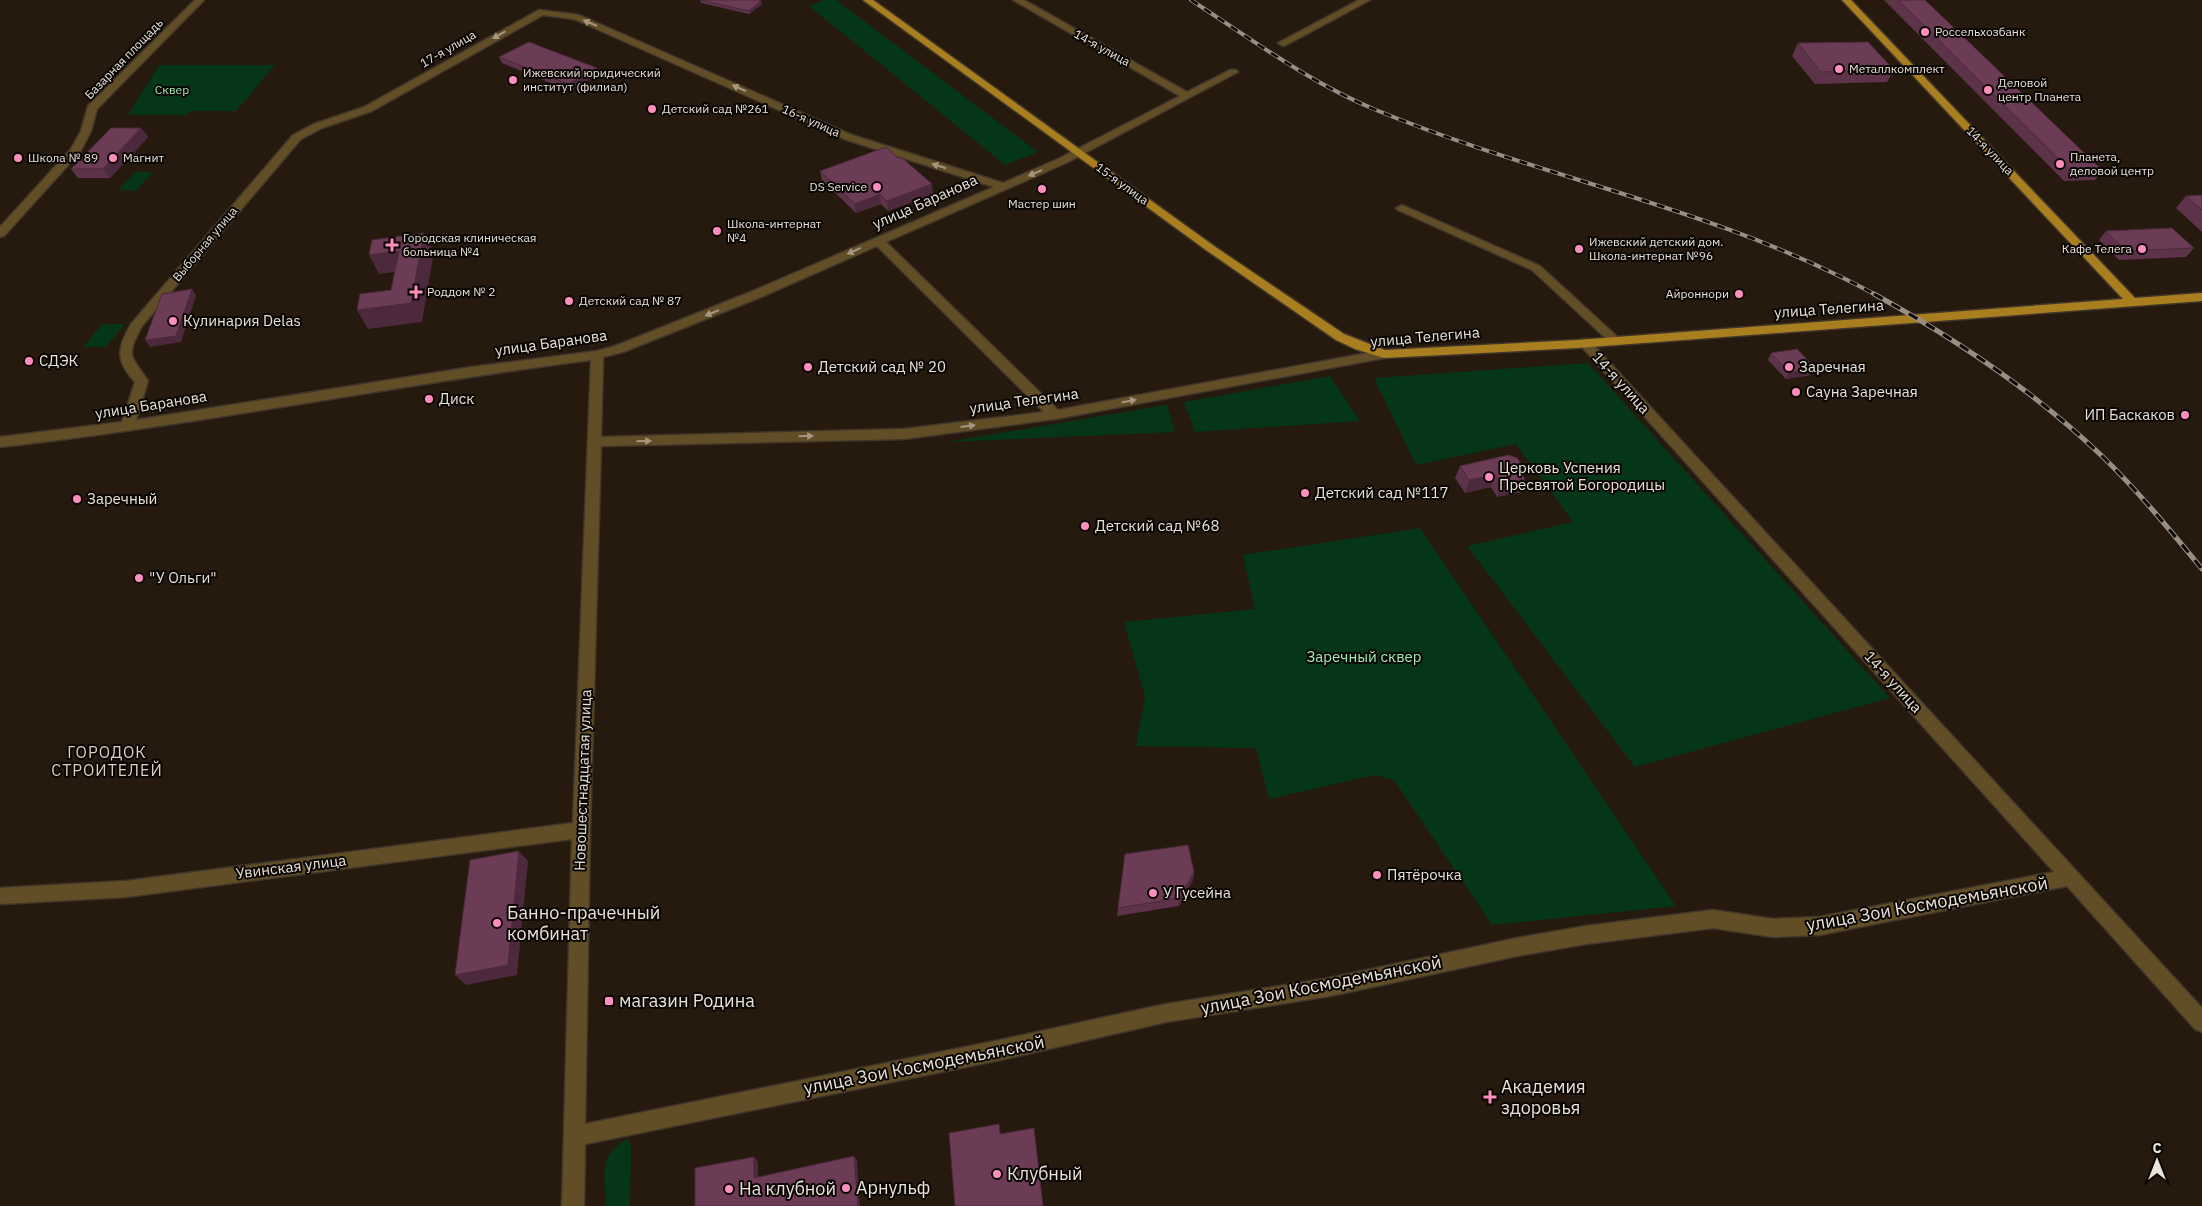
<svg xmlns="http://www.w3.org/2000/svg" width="2202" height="1206" viewBox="0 0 2202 1206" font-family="'IBM Plex Sans',sans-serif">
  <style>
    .green { fill: #053618 }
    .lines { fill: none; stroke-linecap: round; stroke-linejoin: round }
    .minor-casing { stroke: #41362a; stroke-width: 3 }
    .major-casing { stroke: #41362a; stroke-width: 3 }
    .minor { fill: #624e26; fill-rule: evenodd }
    .major { fill: #a87e1e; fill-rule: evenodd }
    .rail-far1-casing { stroke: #988e84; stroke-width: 4 }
    .rail-casing { stroke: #988e84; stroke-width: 5 }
    .rail-far1 { stroke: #0a0603; stroke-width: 2.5; stroke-dasharray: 8; stroke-linecap: butt }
    .rail { stroke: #0a0603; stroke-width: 3; stroke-dasharray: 10; stroke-linecap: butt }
    .wall { fill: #5d334a }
    .shaded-wall { fill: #4c293c }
    .building { fill: #6c3b56; stroke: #4c293c }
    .oneway { fill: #a69880 }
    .poi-dot { fill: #fe8ebd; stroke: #0a0603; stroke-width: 2 }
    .labels { text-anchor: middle; stroke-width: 4; stroke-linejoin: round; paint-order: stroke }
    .far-poi-label { font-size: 12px; fill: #eae2d9; stroke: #0a0603; text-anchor: start }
    .far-street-label { font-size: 12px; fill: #eae2d9; stroke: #0a0603 }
    .far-park-label { font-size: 12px; fill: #a1edb4; stroke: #0a0603 }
    .street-label { font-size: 15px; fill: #eae2d9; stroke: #0a0603 }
    .poi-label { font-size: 15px; fill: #eae2d9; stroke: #0a0603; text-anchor: start }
    .park-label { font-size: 15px; fill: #a1edb4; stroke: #0a0603 }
    .neighbourhood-label { font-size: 16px; letter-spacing: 1px; fill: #ddcebd; stroke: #0a0603 }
    .near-street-label { font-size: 18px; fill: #eae2d9; stroke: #0a0603 }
    .near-poi-label { font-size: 18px; fill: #eae2d9; stroke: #0a0603; text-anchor: start }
  </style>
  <rect width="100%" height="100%" fill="#251a0d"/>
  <path class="green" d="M 824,0 L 836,0 L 1038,152 L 1005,165 L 809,6 Z
    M 159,65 L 275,65 L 236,111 L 190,111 L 186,115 L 128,115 Z
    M 136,172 L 153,172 L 136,191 L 118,190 Z
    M 102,324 L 125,324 L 106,347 L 83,347 Z
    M 1588,363 L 1890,698 L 1635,767 L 1467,546 L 1573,522 L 1516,444 L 1416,465 L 1374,378 Z
    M 1330,376 L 1360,421 L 1195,432 L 1184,402 Z
    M 1167,405 L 1175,432 L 947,442 Z
    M 1420,528 L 1676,906 L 1492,925 L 1394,780 L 1374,775 L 1269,799 L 1256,748 L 1136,746 L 1145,697 L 1124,622 L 1255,609 L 1243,555 Z
    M 628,1139 L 631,1146 L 630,1206 L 606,1206 C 605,1176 597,1154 628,1139 Z"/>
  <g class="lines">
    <defs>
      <path id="minor" d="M 195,0 L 204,0 L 97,109 L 91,131 L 80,152 L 4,236 L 0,237 L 0,227 L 71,149 L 81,131 L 88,106 Z
        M 1013,0 L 1024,0 L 1187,92 L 1230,70 L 1236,70 L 1238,72 L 1066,163 L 886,242 L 1058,410 L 1384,350 L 1390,354 L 1384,358 L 1055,419 L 904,439 L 601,446 L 590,830 L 585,1124 L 1000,1040 L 1166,1004 L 1330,978 L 1517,938 L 1586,926 L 1713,910 L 1773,919 L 1819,917 L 2054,872 L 1581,346 L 1579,343 L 1585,339 L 1589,340 L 2202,1008 L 2202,1032 L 2195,1029 L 2067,886 L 1819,935 L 1773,937 L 1713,928 L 1586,944 L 1517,956 L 1330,996 L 1166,1022 L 1000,1060 L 585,1144 L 584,1206 L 562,1206 L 572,839 L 126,897 L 0,904 L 0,888 L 126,881 L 573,823 L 591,360 C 393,385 198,425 0,447 L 0,437 L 122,422 L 135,382 C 115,360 117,349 131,324 L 293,135 L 314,124 L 364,107 L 539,10 L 579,15 L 852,135 L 1003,183 L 1058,159 L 1180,96 ZM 543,15 L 574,19 L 844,139 L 994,187 L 753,291 L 615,346 L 597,351 L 472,367 L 136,420 L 148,381 C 131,355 125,357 142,326 L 301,139 L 322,128 L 372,111 ZM 877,246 L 1044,412 L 904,429 L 601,437 L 603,357 L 623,352 L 761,297 Z
        M 1359,0 L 1370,0 L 1286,45 L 1283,46 L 1278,43 Z
        M 1402,205 L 1540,266 L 1622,341 L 1616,345 L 1612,344 L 1532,270 L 1398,210 L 1396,208 Z"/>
      <path id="major" d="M 863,0 L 873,0 L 1214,246 L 1344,334 L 1385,350 L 1577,340 L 2123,299 L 1842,0 L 1851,0 L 2135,298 L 2202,293 L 2202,301 L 1577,348 L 1384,358 L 1355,349 L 1336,340 L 1206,250 Z"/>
    </defs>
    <use href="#minor" class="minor-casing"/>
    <use href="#major" class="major-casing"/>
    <use href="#minor" class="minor"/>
    <use href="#major" class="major"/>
    <defs>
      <path id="rail-far1" d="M 1191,0 C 1251,39 1310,83 1376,110 C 1541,178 1719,209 1876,295"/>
      <path id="rail" d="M 1874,294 C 1956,339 2034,391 2102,456 C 2138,491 2170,530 2202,569"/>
    </defs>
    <use href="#rail-far1" class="rail-far1-casing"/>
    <use href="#rail" class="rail-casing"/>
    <use href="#rail-far1" class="rail-far1"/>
    <use href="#rail" class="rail"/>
  </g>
  <path class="wall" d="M 700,0 L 761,1 L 762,4 L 749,14 L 701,3 Z
    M 1884,0 L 1925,0 L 2102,170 L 2095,180 L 2064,181 Z
    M 1798,43 L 1894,70 L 1887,82 L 1815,84 L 1792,56 Z
    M 499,57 L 599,74 L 570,91 L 502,63 Z
    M 141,128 L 148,137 L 110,178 L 78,178 L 71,169 Z
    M 820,171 L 933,194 L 888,211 L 881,204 L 856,213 L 822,180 Z
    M 2202,195 L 2202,232 L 2176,208 L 2186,196 Z
    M 2106,231 L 2194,248 L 2186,257 L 2119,260 L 2099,240 Z
    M 1771,353 L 1815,368 L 1811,375 L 1786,379 L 1768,360 Z
    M 1460,466 L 1518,469 L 1521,492 L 1497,497 L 1491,487 L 1465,493 L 1455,478 Z
    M 1194,872 L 1193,880 L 1179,906 L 1117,916 L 1118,908 Z"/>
  <path class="shaded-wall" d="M 761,1 L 762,4 L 749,14 L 749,11 Z
    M 597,68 L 599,74 L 570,91 L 568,84 Z
    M 141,128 L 148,137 L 110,178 L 103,169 Z
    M 932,184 L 933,194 L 888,211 L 887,201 Z
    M 880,194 L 881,204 L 856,213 L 855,204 Z
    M 424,233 L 434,252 L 422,322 L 368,329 L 357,310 L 411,303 Z
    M 399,251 L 409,270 L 379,274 L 369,255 Z
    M 192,289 L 196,296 L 181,342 L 150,347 L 145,340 Z
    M 1815,368 L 1811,375 L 1786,379 L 1789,373 Z
    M 1495,475 L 1491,487 L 1465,493 L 1469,480 Z
    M 1525,479 L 1521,492 L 1497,497 L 1502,484 Z
    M 519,851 L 528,861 L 517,975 L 466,985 L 455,975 Z
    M 1194,872 L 1193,880 L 1179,906 L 1180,898 Z
    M 854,1156 L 857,1160 L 860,1206 L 858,1206 Z
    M 754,1157 L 758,1162 L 758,1182 L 754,1178 Z"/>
  <path class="building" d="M 700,0 L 758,0 L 761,1 L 749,11 Z
    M 1898,0 L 1925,0 L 2102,170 L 2071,171 Z
    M 529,42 L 597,68 L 568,84 L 499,57 Z
    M 1868,42 L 1894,70 L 1821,72 L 1798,43 Z
    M 111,128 L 141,128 L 103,169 L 71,169 Z
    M 886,147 L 898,158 L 901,157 L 932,184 L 887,201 L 880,194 L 855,204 L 820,171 Z
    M 2202,195 L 2202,210 L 2186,196 Z
    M 2172,228 L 2194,248 L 2126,251 L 2106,231 Z
    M 424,233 L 411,303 L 357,310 L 360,294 L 391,290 L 399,251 L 369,255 L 372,240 Z
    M 192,289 L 176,336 L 145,340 L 162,294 Z
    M 1797,349 L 1815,368 L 1789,373 L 1771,353 Z
    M 1508,455 L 1517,458 L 1521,463 L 1518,469 L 1525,479 L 1502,484 L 1495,475 L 1469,480 L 1460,466 Z
    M 1188,845 L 1194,872 L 1180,898 L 1118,908 L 1125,854 Z
    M 519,851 L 508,965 L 455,975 L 470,860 Z
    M 999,1124 L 1000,1134 L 1034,1128 L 1043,1206 L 955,1206 L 949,1133 Z
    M 854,1156 L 858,1206 L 695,1206 L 695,1168 L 754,1157 L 754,1178 Z"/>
  <defs><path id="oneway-solid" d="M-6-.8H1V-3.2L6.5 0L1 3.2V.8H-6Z" transform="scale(1.25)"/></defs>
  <g class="oneway">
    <use href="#oneway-solid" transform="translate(590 23) rotate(-157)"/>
    <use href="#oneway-solid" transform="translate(499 35) rotate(150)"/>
    <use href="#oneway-solid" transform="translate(739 88) rotate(-156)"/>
    <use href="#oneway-solid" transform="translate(939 166) rotate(-162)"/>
    <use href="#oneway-solid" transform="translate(1035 173) rotate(157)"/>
    <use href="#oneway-solid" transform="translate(854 251) rotate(156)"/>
    <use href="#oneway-solid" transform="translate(712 313) rotate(158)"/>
    <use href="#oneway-solid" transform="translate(1129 401) rotate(-11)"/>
    <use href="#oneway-solid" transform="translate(968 426) rotate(-7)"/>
    <use href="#oneway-solid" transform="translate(806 436) rotate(-2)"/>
    <use href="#oneway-solid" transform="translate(644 441) rotate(-2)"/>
  </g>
  <g class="poi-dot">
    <circle cx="1925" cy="32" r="5"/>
    <circle cx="1839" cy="69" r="5"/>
    <circle cx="513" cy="80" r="5"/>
    <circle cx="1988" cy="90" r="5"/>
    <circle cx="652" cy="109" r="5"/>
    <circle cx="18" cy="158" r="5"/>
    <circle cx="113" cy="158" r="5"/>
    <circle cx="2060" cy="164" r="5"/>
    <circle cx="877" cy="187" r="5"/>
    <circle cx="1042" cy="189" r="5"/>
    <circle cx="717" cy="231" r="5"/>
    <path d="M389.5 237.5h5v5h5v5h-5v5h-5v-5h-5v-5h5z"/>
    <circle cx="1579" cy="249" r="5"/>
    <circle cx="2142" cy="249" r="5"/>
    <path d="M413.5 284.5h5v5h5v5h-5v5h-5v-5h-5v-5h5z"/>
    <circle cx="1739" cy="294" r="5"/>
    <circle cx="569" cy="301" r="5"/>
    <circle cx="173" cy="321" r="5"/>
    <circle cx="29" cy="361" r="5"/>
    <circle cx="808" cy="367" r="5"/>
    <circle cx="1789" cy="367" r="5"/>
    <circle cx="1796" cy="392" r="5"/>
    <circle cx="429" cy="399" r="5"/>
    <circle cx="2185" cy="415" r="5"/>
    <circle cx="1489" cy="477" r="5"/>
    <circle cx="1305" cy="493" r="5"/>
    <circle cx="77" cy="499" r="5"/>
    <circle cx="1085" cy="526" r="5"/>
    <circle cx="139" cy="578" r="5"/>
    <circle cx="1377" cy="875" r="5"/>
    <circle cx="1153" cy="893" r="5"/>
    <circle cx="497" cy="923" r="5"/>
    <rect x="604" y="996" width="10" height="10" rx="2.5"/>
    <path d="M1487.5 1089.5h5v5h5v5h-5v5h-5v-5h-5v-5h5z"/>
    <circle cx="997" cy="1174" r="5"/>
    <circle cx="846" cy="1188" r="5"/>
    <circle cx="729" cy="1189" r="5"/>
  </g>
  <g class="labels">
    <g class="far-poi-label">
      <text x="1935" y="36">Россельхозбанк</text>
      <text x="1849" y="73">Металлкомплект</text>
      <text x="523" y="77">Ижевский юридический<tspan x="523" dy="14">институт (филиал)</tspan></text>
      <text x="1998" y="87">Деловой<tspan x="1998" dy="14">центр Планета</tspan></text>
      <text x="662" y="113">Детский сад №261</text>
      <text x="2070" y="161">Планета,<tspan x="2070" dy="14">деловой центр</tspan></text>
      <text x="28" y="162">Школа № 89</text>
      <text x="123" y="162">Магнит</text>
      <text x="867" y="191" text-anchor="end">DS Service</text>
      <text x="1042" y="208" text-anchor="middle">Мастер шин</text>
      <text x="727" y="228">Школа-интернат<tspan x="727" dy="14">№4</tspan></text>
      <text x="403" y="242">Городская клиническая<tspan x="403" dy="14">больница №4</tspan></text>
      <text x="1589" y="246">Ижевский детский дом.<tspan x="1589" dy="14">Школа-интернат №96</tspan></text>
      <text x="2132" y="253" text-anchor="end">Кафе Телега</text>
      <text x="427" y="296">Роддом № 2</text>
      <text x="1729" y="298" text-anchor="end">Айроннори</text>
      <text x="579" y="305">Детский сад № 87</text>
    </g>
    <g class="far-street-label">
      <text transform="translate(1102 48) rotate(29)" y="4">14-я улица</text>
      <text transform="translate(448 49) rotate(-30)" y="4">17-я улица</text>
      <text transform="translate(124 59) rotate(-46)" y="4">Базарная площадь</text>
      <text transform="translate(811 121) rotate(24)" y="4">16-я улица</text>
      <text transform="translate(1990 151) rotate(46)" y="4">14-я улица</text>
      <text transform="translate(1122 184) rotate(36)" y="4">15-я улица</text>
      <text transform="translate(205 244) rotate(-50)" y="4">Выборная улица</text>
    </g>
    <g class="far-park-label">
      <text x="172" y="94">Сквер</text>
    </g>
    <g class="street-label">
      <text transform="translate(925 202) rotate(-24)" y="5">улица Баранова</text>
      <text transform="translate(1829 309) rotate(-4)" y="5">улица Телегина</text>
      <text transform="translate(1425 337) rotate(-5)" y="5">улица Телегина</text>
      <text transform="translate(551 343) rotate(-8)" y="5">улица Баранова</text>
      <text transform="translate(1621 383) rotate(48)" y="5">14-я улица</text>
      <text transform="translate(1024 401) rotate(-8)" y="5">улица Телегина</text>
      <text transform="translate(151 405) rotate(-9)" y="5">улица Баранова</text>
      <text transform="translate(1893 682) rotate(48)" y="5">14-я улица</text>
      <text transform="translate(583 780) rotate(-88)" y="5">Новошестнадцатая улица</text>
      <text transform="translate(291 867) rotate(-7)" y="5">Увинская улица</text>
    </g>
    <g class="poi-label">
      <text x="183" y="326">Кулинария Delas</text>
      <text x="39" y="366">СДЭК</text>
      <text x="818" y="372">Детский сад № 20</text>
      <text x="1799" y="372">Заречная</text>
      <text x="1806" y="397">Сауна Заречная</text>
      <text x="439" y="404">Диск</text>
      <text x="2175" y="420" text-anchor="end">ИП Баскаков</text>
      <text x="1499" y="473">Церковь Успения<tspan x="1499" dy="17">Пресвятой Богородицы</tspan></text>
      <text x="1315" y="498">Детский сад №117</text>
      <text x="87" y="504">Заречный</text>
      <text x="1095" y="531">Детский сад №68</text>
      <text x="149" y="583">"У Ольги"</text>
      <text x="1387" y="880">Пятёрочка</text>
      <text x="1163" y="898">У Гусейна</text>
    </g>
    <g class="park-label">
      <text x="1364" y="662">Заречный сквер</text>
    </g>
    <g class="neighbourhood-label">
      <text x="107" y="758">ГОРОДОК<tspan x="107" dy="18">СТРОИТЕЛЕЙ</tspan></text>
    </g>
    <g class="near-street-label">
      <text transform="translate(1927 904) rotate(-10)" y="6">улица Зои Космодемьянской</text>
      <text transform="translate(1321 985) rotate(-11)" y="6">улица Зои Космодемьянской</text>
      <text transform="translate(924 1065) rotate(-11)" y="6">улица Зои Космодемьянской</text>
    </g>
    <g class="near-poi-label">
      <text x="507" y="919">Банно-прачечный<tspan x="507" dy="21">комбинат</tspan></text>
      <text x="619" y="1007">магазин Родина</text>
      <text x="1501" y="1093">Академия<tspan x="1501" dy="21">здоровья</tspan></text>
      <text x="1007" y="1180">Клубный</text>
      <text x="856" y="1194">Арнульф</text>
      <text x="739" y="1195">На клубной</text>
    </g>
  </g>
  <g transform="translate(2157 1161)" stroke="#0a0603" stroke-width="4" paint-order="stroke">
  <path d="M0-4L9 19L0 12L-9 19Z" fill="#eae2d9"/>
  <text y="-8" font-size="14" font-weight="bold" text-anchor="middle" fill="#eae2d9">С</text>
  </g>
</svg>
